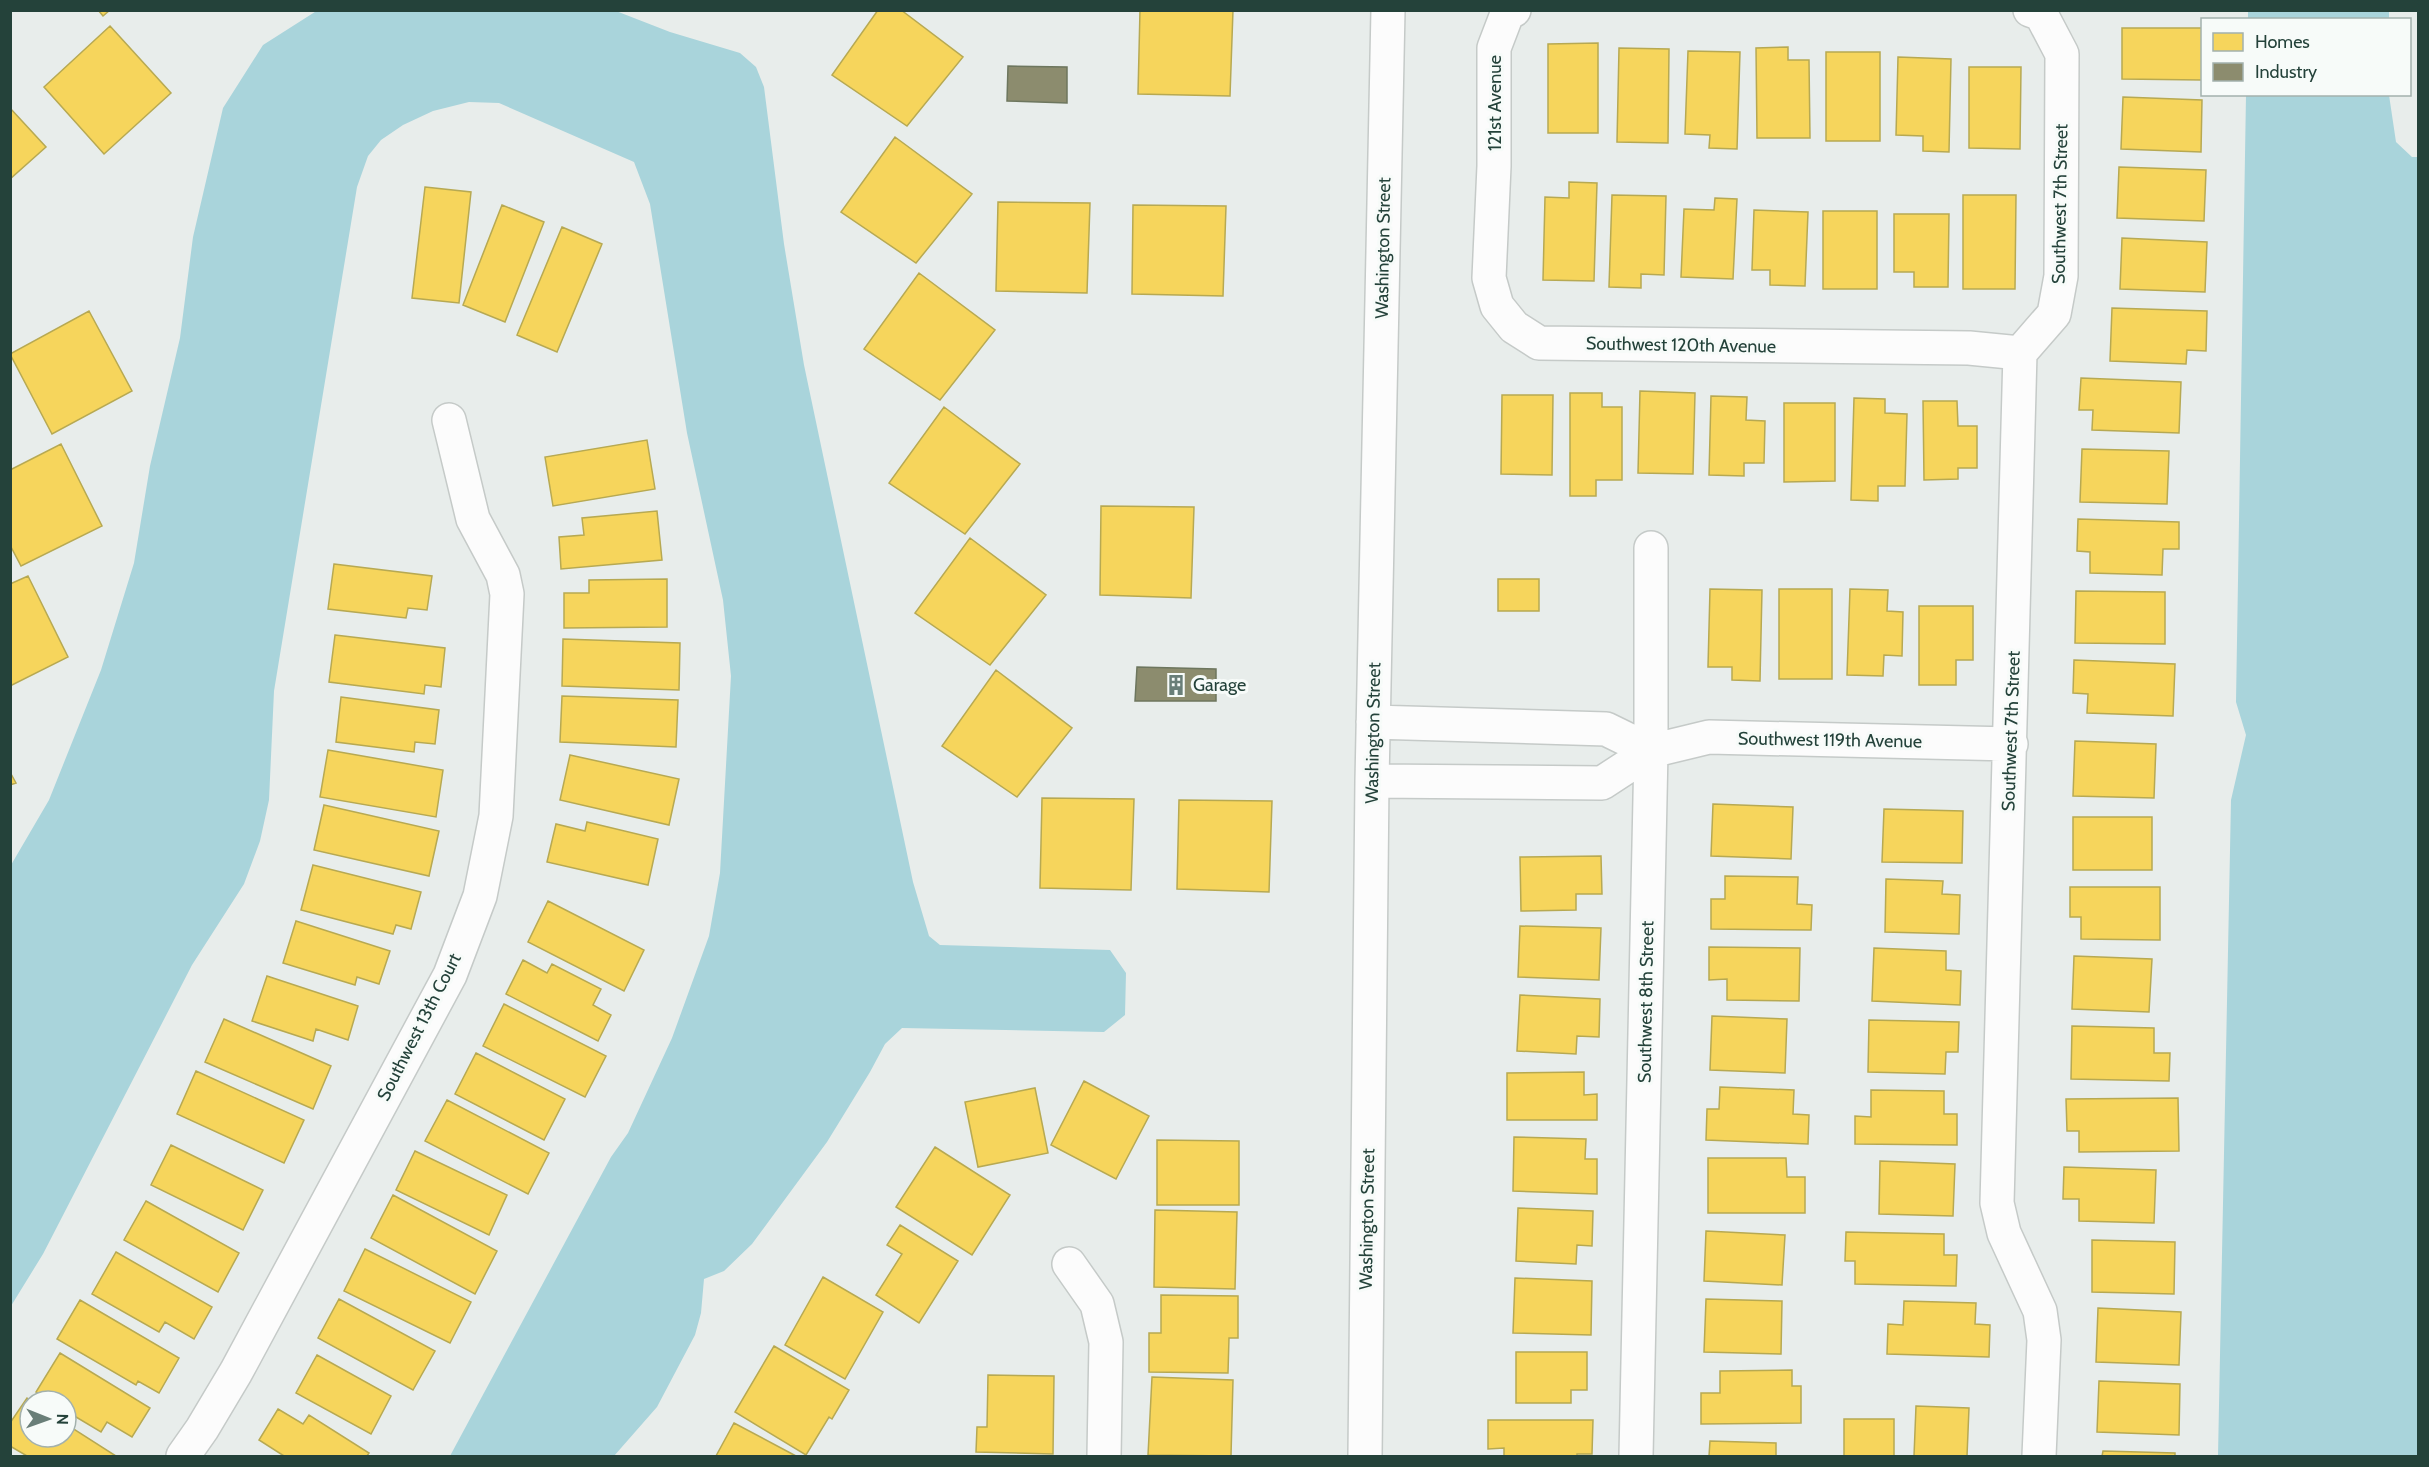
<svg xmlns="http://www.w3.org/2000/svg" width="2429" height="1467" viewBox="0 0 2429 1467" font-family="Cabin,sans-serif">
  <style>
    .water { fill: #a9d4db }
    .homes { fill: #f6d55c; stroke: #b7a952; stroke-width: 1.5 }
    .industry { fill: #8c8c6e; stroke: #6d765e; stroke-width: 1.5 }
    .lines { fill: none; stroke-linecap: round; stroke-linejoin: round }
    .minor-casing { stroke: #c5cac8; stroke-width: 36 }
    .minor { stroke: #fcfcfc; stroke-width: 33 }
    .labels { text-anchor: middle; stroke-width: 6; stroke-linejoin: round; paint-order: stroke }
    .street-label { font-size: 18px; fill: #24423a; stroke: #f7fbf9 }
    .poi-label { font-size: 18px; fill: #24423a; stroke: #f7fbf9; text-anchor: start }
  </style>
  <rect width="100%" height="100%" fill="#e8edeb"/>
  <path class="water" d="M 318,10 L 616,11 L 670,32 L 740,53 L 756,67 L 764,87 L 784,244 L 804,365 L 913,882 L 929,936 L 940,945 L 1110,950 L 1126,973 L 1125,1015 L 1104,1032 L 902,1028 L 885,1044 L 870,1072 L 827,1142 L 752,1244 L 724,1271 L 704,1279 L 701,1313 L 695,1335 L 657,1407 L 614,1456 L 450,1456 L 611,1157 L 628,1133 L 672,1038 L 709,936 L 720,873 L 731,676 L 723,600 L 687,433 L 650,204 L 634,162 L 499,103 L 469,102 L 433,111 L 403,125 L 381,140 L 368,156 L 357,187 L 274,691 L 269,800 L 260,841 L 244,884 L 192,965 L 43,1254 L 11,1306 L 11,865 L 49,800 L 101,670 L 134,563 L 150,466 L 180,338 L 193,237 L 223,108 L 263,45 Z
    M 2248,11 L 2389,11 L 2389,19 L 2248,19 Z
    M 2246,95 L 2389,95 L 2396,142 L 2412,157 L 2418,157 L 2418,1456 L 2218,1456 L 2231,800 L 2246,735 L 2236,702 Z"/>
  <path class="homes" d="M 98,10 L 110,10 L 103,16 Z
    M 878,10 L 901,10 L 963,57 L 907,126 L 832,75 Z
    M 1140,10 L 1233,10 L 1230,96 L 1138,94 Z
    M 110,26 L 171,93 L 104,154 L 44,87 Z
    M 2122,28 L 2202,28 L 2202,80 L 2122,79 Z
    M 1598,43 L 1598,133 L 1548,133 L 1548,44 Z
    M 1788,47 L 1788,60 L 1809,60 L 1810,138 L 1757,138 L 1756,48 Z
    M 1619,48 L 1669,49 L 1668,143 L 1617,142 Z
    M 1688,51 L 1740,52 L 1737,149 L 1709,148 L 1710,135 L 1685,134 Z
    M 1826,52 L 1880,52 L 1880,141 L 1826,141 Z
    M 1898,57 L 1951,59 L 1949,152 L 1923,151 L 1923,136 L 1896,135 Z
    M 1969,67 L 2021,67 L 2020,149 L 1969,148 Z
    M 2123,97 L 2202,100 L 2201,152 L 2121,149 Z
    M 10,108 L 46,147 L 10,179 Z
    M 895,137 L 972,194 L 916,263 L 841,212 Z
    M 2119,167 L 2206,170 L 2204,221 L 2117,218 Z
    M 1569,182 L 1597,183 L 1594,281 L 1543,280 L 1545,197 L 1569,198 Z
    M 425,187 L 471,192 L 459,303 L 412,298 Z
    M 1612,195 L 1666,196 L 1664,275 L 1641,274 L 1641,288 L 1609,287 Z
    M 1963,195 L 2016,195 L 2015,289 L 1963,289 Z
    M 1715,198 L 1737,199 L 1733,279 L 1681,277 L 1684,209 L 1714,210 Z
    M 998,202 L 1090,203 L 1087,293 L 996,291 Z
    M 502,205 L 544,222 L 505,322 L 463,305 Z
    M 1133,205 L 1226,206 L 1223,296 L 1132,294 Z
    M 1754,210 L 1808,212 L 1805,286 L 1770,285 L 1770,270 L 1752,270 Z
    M 1823,211 L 1877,211 L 1877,289 L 1823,289 Z
    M 1894,214 L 1949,214 L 1948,287 L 1914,287 L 1914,272 L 1894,272 Z
    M 562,227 L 602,244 L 557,352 L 517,335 Z
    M 2122,238 L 2207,242 L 2205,292 L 2120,289 Z
    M 919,273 L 995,330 L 940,400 L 864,349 Z
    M 2112,308 L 2207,311 L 2206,351 L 2187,350 L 2186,364 L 2110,361 Z
    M 89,311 L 132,391 L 52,434 L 10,354 Z
    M 2081,378 L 2181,382 L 2179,433 L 2092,430 L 2093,410 L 2079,410 Z
    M 1640,391 L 1695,393 L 1693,474 L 1638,473 Z
    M 1570,393 L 1602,393 L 1602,407 L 1622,407 L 1622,480 L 1596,480 L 1596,496 L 1570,496 Z
    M 1502,395 L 1553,395 L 1552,475 L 1501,474 Z
    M 1711,396 L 1747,397 L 1746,420 L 1765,421 L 1764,463 L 1744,463 L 1744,476 L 1709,475 Z
    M 1854,398 L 1885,399 L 1885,413 L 1907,414 L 1905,486 L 1878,486 L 1878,501 L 1851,500 Z
    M 1923,401 L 1957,401 L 1958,426 L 1977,426 L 1977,468 L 1958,468 L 1958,479 L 1924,480 Z
    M 1784,403 L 1835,403 L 1835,481 L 1784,482 Z
    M 944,407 L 1020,464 L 965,534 L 889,483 Z
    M 647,440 L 655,489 L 553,506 L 545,457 Z
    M 61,444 L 102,526 L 21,566 L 10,545 L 10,470 Z
    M 2082,449 L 2169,451 L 2167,504 L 2080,502 Z
    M 1101,506 L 1194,507 L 1191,598 L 1100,595 Z
    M 657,511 L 662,560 L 561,569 L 559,537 L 584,535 L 582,518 Z
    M 2078,519 L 2179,522 L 2179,549 L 2163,549 L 2162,575 L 2090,573 L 2090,552 L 2077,551 Z
    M 970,538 L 1046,595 L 990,665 L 915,613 Z
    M 334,564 L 432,576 L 427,610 L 408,608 L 406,618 L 328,609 Z
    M 28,576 L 68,657 L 10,686 L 10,584 Z
    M 667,579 L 667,627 L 564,628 L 564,593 L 589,593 L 589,580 Z
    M 1498,579 L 1539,579 L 1539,611 L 1498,611 Z
    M 1710,589 L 1762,590 L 1760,681 L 1732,680 L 1732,667 L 1708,667 Z
    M 1779,589 L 1832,589 L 1832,679 L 1779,679 Z
    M 1850,589 L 1888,590 L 1887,611 L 1903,612 L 1902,656 L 1884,655 L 1883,676 L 1847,675 Z
    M 2076,591 L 2165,592 L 2165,644 L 2075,643 Z
    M 1919,606 L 1973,606 L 1973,660 L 1956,660 L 1956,685 L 1919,685 Z
    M 335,635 L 445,648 L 441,687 L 425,685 L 424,694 L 329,682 Z
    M 563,639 L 680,643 L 679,690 L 562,686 Z
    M 2074,660 L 2175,664 L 2173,716 L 2087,713 L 2088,694 L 2073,693 Z
    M 996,670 L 1072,728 L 1017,797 L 942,746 Z
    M 562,696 L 678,700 L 676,747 L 560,742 Z
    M 341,697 L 439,710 L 435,744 L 415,742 L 414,752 L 336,742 Z
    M 2075,741 L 2156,744 L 2154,798 L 2073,796 Z
    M 328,750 L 443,770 L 436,817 L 320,797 Z
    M 570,755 L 679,779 L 669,825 L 560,800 Z
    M 10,772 L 16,783 L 10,785 Z
    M 1042,798 L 1134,799 L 1131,890 L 1040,888 Z
    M 1179,800 L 1272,801 L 1269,892 L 1177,889 Z
    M 1713,804 L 1793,807 L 1791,859 L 1711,856 Z
    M 324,805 L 439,831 L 429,876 L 314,850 Z
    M 1884,809 L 1963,811 L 1962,863 L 1882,862 Z
    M 2073,817 L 2152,817 L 2152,870 L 2073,870 Z
    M 587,822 L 658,839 L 648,885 L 547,862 L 556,824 L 585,831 Z
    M 1601,856 L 1602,894 L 1576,894 L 1576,910 L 1521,911 L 1520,857 Z
    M 313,865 L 421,892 L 411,929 L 396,925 L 393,934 L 301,910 Z
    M 1725,876 L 1798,877 L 1797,904 L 1812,905 L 1811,930 L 1711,929 L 1711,899 L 1725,899 Z
    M 1886,879 L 1943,881 L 1942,894 L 1960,895 L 1959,934 L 1885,932 Z
    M 2070,887 L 2160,887 L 2160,940 L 2081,939 L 2081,917 L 2070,917 Z
    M 548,901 L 644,950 L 624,991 L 528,942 Z
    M 296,921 L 390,951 L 379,984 L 357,977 L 355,985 L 283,963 Z
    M 1520,926 L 1601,928 L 1599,980 L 1518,977 Z
    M 1709,947 L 1800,948 L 1799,1001 L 1727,1000 L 1727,979 L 1709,980 Z
    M 1874,948 L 1946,951 L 1946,970 L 1961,971 L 1960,1005 L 1872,1001 Z
    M 2074,956 L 2152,959 L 2149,1012 L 2072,1009 Z
    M 523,960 L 547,973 L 552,964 L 601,989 L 593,1005 L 611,1015 L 598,1041 L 506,994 Z
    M 267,976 L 358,1006 L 348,1040 L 316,1029 L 313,1041 L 252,1021 Z
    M 1520,995 L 1600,999 L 1599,1037 L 1577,1036 L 1576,1054 L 1517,1051 Z
    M 504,1004 L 606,1056 L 585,1097 L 483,1046 Z
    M 1712,1016 L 1787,1019 L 1785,1073 L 1710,1070 Z
    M 224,1019 L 331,1066 L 313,1109 L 205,1062 Z
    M 1869,1020 L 1959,1022 L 1958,1052 L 1946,1052 L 1945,1074 L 1868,1072 Z
    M 2072,1026 L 2154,1028 L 2154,1053 L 2170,1053 L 2169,1081 L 2071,1079 Z
    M 476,1053 L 565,1099 L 544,1140 L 455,1094 Z
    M 196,1071 L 304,1120 L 284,1163 L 177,1114 Z
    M 1584,1072 L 1584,1095 L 1597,1094 L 1597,1120 L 1507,1120 L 1507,1073 Z
    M 1084,1081 L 1149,1116 L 1116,1179 L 1051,1145 Z
    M 1720,1087 L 1794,1090 L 1793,1114 L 1809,1115 L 1808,1144 L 1706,1140 L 1707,1109 L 1719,1109 Z
    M 1035,1088 L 1048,1153 L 978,1167 L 965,1102 Z
    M 1871,1090 L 1944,1091 L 1944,1114 L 1957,1114 L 1957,1145 L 1855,1144 L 1855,1116 L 1871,1117 Z
    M 2178,1098 L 2179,1151 L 2079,1152 L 2079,1131 L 2067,1131 L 2066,1099 Z
    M 447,1100 L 549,1153 L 528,1194 L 425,1141 Z
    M 1514,1137 L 1586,1139 L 1585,1159 L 1597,1159 L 1597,1194 L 1513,1191 Z
    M 1157,1140 L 1239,1141 L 1239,1205 L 1157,1205 Z
    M 171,1145 L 263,1190 L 243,1230 L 151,1185 Z
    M 935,1147 L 1010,1195 L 972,1255 L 896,1207 Z
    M 415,1151 L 507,1195 L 489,1235 L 396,1190 Z
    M 1708,1158 L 1786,1158 L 1787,1177 L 1805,1177 L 1805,1213 L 1708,1213 Z
    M 1880,1161 L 1955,1164 L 1953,1216 L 1879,1214 Z
    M 2064,1167 L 2156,1170 L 2154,1223 L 2079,1221 L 2079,1199 L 2063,1199 Z
    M 393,1195 L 497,1251 L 475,1294 L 371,1238 Z
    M 146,1201 L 239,1253 L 218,1292 L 124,1240 Z
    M 1518,1208 L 1593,1211 L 1592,1246 L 1577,1245 L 1576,1264 L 1516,1261 Z
    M 1155,1210 L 1237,1212 L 1235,1289 L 1154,1287 Z
    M 900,1225 L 958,1261 L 919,1323 L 876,1295 L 902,1254 L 887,1245 Z
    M 1706,1231 L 1785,1235 L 1782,1285 L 1704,1281 Z
    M 1846,1232 L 1944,1234 L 1944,1255 L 1957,1255 L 1956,1286 L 1855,1284 L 1855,1261 L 1845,1261 Z
    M 2092,1240 L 2175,1242 L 2174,1294 L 2092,1292 Z
    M 365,1249 L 471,1302 L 450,1343 L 344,1291 Z
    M 116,1252 L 212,1307 L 194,1339 L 165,1322 L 159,1332 L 92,1294 Z
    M 823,1277 L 883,1312 L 845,1379 L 785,1345 Z
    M 1515,1278 L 1592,1281 L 1591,1335 L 1513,1333 Z
    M 1161,1295 L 1238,1296 L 1238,1338 L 1229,1338 L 1228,1373 L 1149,1372 L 1149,1333 L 1161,1333 Z
    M 339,1299 L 435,1351 L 413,1390 L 318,1338 Z
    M 1706,1299 L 1782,1301 L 1781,1354 L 1704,1352 Z
    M 80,1300 L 179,1358 L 159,1393 L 138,1381 L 136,1385 L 57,1339 Z
    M 1904,1301 L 1976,1303 L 1975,1324 L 1990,1325 L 1989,1357 L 1887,1354 L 1888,1324 L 1903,1325 Z
    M 2098,1308 L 2181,1312 L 2179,1365 L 2096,1362 Z
    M 774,1346 L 849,1390 L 832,1419 L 829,1417 L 806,1455 L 735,1412 Z
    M 1516,1352 L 1587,1352 L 1587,1390 L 1571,1390 L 1571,1403 L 1516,1403 Z
    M 60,1353 L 150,1408 L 132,1437 L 107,1422 L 101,1432 L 66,1411 L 66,1401 L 50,1401 L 36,1392 Z
    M 317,1355 L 391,1396 L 371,1434 L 296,1393 Z
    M 1792,1370 L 1792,1386 L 1801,1386 L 1801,1423 L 1701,1424 L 1701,1393 L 1720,1393 L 1720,1371 Z
    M 988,1375 L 1054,1376 L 1053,1454 L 976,1452 L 977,1427 L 987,1427 Z
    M 1152,1377 L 1233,1380 L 1231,1456 L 1148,1455 Z
    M 2099,1381 L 2180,1384 L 2179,1435 L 2097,1432 Z
    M 27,1398 L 31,1401 L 30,1437 L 66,1437 L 66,1424 L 116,1456 L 27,1456 L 10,1446 L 10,1423 Z
    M 1916,1406 L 1969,1408 L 1967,1456 L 1914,1456 Z
    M 278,1409 L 303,1424 L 309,1415 L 369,1453 L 367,1456 L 284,1456 L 259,1440 Z
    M 1844,1419 L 1894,1419 L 1894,1456 L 1844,1456 Z
    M 1488,1420 L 1593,1420 L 1592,1454 L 1577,1454 L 1577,1456 L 1504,1456 L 1504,1448 L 1488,1449 Z
    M 734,1423 L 796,1456 L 716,1456 Z
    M 1710,1441 L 1776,1443 L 1776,1456 L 1709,1456 Z
    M 2103,1451 L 2175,1453 L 2175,1456 L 2102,1456 Z"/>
  <path class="industry" d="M 1008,66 L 1067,67 L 1067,103 L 1007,101 Z
    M 1137,667 L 1216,669 L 1216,701 L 1135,701 Z"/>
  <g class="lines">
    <defs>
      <path id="minor" d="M 1514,10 L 1507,14 L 1494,48 L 1494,166 L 1489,278 L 1497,306 L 1514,327 L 1539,343 L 1969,348 L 2020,353
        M 2030,10 L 2041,14 L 2062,54 L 2061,276 L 2054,314 L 2020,353 L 1997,1203 L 2004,1233 L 2040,1311 L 2044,1340 L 2039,1456
        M 1373,722 L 1606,729 L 1651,751
        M 1372,781 L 1602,783 L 1651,751 L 1709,737 L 2011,744
        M 1069,1264 L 1097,1304 L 1106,1342 L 1104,1456
        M 183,1456 L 202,1429 L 236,1372 L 450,975 L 480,896 L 496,816 L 507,594 L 503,575 L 473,519 L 449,420
        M 1365,1456 L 1372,781 L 1388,10
        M 1636,1456 L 1651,751 L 1651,548"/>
    </defs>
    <use href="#minor" class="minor-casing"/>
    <use href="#minor" class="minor"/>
  </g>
  <defs>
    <symbol id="building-bare" viewBox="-9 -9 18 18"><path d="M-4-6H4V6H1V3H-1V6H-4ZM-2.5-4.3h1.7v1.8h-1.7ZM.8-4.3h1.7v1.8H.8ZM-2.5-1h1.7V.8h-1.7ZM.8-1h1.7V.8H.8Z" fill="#697e78" stroke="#f7fbf9" stroke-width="2.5" paint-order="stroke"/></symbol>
  </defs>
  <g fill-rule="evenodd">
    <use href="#building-bare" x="1161" y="670" width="30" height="30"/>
  </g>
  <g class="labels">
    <g class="street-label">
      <text transform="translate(1495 103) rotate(-90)" y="6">121st Avenue</text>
      <text transform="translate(2060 204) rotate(-89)" y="6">Southwest 7th Street</text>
      <text transform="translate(1383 248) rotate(-89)" y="6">Washington Street</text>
      <text transform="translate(1681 345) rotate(1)" y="6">Southwest 120th Avenue</text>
      <text transform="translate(2011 731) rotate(-88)" y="6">Southwest 7th Street</text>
      <text transform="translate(1373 733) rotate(-89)" y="6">Washington Street</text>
      <text transform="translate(1830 740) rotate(1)" y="6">Southwest 119th Avenue</text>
      <text transform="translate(1646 1002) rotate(-89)" y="6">Southwest 8th Street</text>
      <text transform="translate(419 1027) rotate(-63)" y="6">Southwest 13th Court</text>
      <text transform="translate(1367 1219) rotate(-89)" y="6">Washington Street</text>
    </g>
    <g class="poi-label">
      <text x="1193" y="691">Garage</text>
    </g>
  </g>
  <rect width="2429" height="1467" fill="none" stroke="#24423a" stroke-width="24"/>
  <rect x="2201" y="18" width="210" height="78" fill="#f7fbf9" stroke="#a3b1ad" stroke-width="1.5"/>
  <rect x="2213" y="33" width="30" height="18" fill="#f6d55c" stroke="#a3b1ad" stroke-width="1.5"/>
  <text x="2255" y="48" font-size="18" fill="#24423a">Homes</text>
  <rect x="2213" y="63" width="30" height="18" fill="#8c8c6e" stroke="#a3b1ad" stroke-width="1.5"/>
  <text x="2255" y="78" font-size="18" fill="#24423a">Industry</text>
  <g transform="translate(48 1419) rotate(91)"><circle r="28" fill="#f7fbf9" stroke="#a3b1ad" stroke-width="1.5"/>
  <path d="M0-4.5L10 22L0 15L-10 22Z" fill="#697e78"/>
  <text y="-9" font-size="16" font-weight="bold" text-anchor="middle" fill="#24423a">N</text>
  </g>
</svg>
